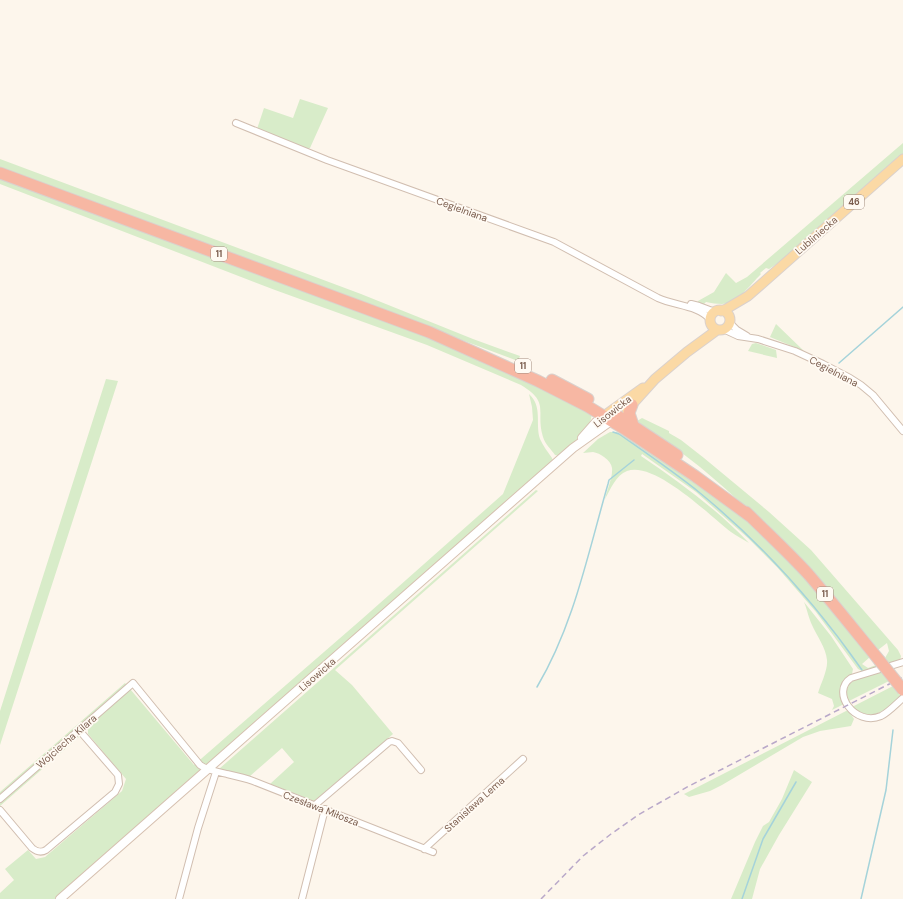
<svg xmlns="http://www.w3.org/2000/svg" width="903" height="899" viewBox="0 0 903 899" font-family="'DM Sans',sans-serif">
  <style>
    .green { fill: #d8ecc9 }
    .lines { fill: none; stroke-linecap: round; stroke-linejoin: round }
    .stream { stroke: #a5d3da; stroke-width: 1.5 }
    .street-casing { stroke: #d1beb0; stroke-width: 8 }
    .secondary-casing { stroke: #d6c0b0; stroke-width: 10 }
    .primary-casing { stroke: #dad1cd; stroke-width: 11 }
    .highway-casing { stroke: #dad1cd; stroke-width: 13 }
    .street { stroke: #fff; stroke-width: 6 }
    .secondary { stroke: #fff; stroke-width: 8 }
    .primary { stroke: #fbd9a5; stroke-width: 9 }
    .highway { stroke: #f7b7a3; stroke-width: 11 }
    .rail { stroke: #b9a8c9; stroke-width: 1.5; stroke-dasharray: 6 4; stroke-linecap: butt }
    .highway-bridge-casing { stroke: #dad1cd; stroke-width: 13; stroke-linecap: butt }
    .highway-bridge { stroke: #f7b7a3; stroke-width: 11 }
    .labels { text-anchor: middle; stroke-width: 3.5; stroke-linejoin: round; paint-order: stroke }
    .shield { fill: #fffaf3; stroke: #a28b7f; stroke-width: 1 }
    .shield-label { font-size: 9px; font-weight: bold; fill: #7a5c4d }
    .street-label { font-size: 10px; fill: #7a5c4d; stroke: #fffaf3 }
  </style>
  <rect width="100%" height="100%" fill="#fdf6ec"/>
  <path class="green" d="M 300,99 L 328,108 L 310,148 L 307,149 L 257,129 L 264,108 L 293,118 Z
    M 903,143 L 903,155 L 787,257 L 769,269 L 766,268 L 760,273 L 761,274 C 750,285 739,302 722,304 C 717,304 711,303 706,302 L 704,304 L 697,303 L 698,301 L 714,292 L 726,273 L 736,283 L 747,277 Z
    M 0,159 L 361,294 L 473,339 L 520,356 L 518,361 L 0,167 Z
    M 0,178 L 460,349 L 591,413 C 595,426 570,447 560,456 L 555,455 C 551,449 545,444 543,437 C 535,411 551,403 521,385 L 427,345 L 275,290 L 0,184 Z
    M 776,324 L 804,351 L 770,337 Z
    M 756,343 L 776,350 L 777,358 L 748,351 L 752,344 Z
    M 106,379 L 118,381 L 0,745 L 0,711 Z
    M 529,394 C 543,407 535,423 540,439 C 543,446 548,452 552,458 L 553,461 L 55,899 L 0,899 L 0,893 L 14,880 L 5,869 L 28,850 L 36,859 L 45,857 L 122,791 L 126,779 L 88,734 L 88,729 L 0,806 L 0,792 L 125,683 L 194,765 L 362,619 L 503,494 L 533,420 L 532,407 Z
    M 642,418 L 669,431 L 669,433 L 681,440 L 704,458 L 769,512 L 811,550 L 898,650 L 901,656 L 900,661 L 890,665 L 885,658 L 889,651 L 887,643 L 878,650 C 824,584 765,521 700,467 C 680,451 659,436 638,422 L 637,421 Z
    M 610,432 L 617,432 L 625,436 L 627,433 L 734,509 L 761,533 L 804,577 L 870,657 L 862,664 L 868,668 L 876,665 L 878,668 L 864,672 L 858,669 L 816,612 L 777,567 L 748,538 L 696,492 L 642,454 L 641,456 C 679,482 717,509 749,543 C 743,539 736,536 731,532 C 710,516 655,461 627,471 C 616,475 610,490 605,499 C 607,490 613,477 612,468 C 611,460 600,453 593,452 C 590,452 586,453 583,453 L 598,439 Z
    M 536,490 L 538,491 L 335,670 L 352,685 L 393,734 L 314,801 L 270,784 L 294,762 L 282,748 L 249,777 L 219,769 Z
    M 804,602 L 831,636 L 853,669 L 852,674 C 838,684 839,689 844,704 L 832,710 L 834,706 L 832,699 L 818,693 C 821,683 828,670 827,660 C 826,648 817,636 812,625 C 809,619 807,609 804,602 Z
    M 882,672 L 889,681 L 849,701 C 839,678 866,676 882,672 Z
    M 893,686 L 901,696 C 884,711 873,723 852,707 Z
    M 848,710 L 854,719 L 851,726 L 820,731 L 803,737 L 722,785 L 710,791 L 689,797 L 684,794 Z
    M 794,770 L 812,782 L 779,835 L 760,869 L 752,899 L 731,899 L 755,842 L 763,826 L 769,822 L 782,799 Z"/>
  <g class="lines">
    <path class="stream" d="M 839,363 L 903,307
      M 613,432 L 619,434 C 646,453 674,472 700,493 C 762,544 816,604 862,670
      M 537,687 C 574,625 588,553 608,484 L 609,480 L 634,460
      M 742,899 L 763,839 L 796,782
      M 861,899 L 886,790 L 893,730"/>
    <defs>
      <path id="street" d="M 236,123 L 327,160 L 554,242 L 658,298 C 676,306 697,305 710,319
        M 691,304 L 699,306 L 715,312
        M 729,322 L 737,330 L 747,336
        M 723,329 L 738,336 L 758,339 L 795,351 L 823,364 L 850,378 L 861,385 L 873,395 L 903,431
        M 903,662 L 851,678 C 830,692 855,727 881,716 C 889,712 896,704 903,698
        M 0,799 L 133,683 L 200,765 C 208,771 217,771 227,774 C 236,776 245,778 253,781 L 433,852
        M 315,805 L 389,742 L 392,741 L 398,743 L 421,770
        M 0,810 L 32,848 C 37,852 41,853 46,850 L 115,792 L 119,784 L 118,775 L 79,730
        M 424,849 L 523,759
        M 179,899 L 198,828 L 216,772
        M 302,899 L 325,809"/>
      <path id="secondary" d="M 582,438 L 596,422 L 604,416
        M 60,899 L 573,448 L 611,421"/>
      <path id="primary" d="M710 320a10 10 0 1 1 20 0a10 10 0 1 1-20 0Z
        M 721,311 L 726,309 L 748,296 L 903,159
        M 627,410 L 655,379 L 687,352 L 717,330
        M 604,416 L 643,388"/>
      <path id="highway" d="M 0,173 L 429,332 L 538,381 L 587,406 L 623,428 L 695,476 L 751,517
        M 552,380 L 588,399
        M 632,405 L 629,413 L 633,425
        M 618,416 L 677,455
        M 746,512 C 767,533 789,553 809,575 C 833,603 856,632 879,660"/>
    </defs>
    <use href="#street" class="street-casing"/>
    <use href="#secondary" class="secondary-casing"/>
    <use href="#primary" class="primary-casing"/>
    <use href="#highway" class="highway-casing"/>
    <use href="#street" class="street"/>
    <use href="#secondary" class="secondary"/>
    <use href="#primary" class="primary"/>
    <use href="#highway" class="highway"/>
    <path class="rail" d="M 541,899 L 583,856 L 611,834 L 638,815 L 689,786 L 903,677"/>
    <defs>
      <path id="highway-bridge" d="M 879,660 L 903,690"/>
    </defs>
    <use href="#highway-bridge" class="highway-bridge-casing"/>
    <use href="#highway-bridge" class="highway-bridge"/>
  </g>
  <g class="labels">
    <g class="shield">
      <rect x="844" y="195" width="20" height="14" rx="3"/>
      <rect x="211" y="247" width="16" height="14" rx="3"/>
      <rect x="515" y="359" width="16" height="14" rx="3"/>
      <rect x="817" y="587" width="16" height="14" rx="3"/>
    </g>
    <g class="shield-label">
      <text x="854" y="205">46</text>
      <text x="219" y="257">11</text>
      <text x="523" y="369">11</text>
      <text x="825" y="597">11</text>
    </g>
    <g class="street-label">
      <text transform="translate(462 209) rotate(20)" y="4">Cegielniana</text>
      <text transform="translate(816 235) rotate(-41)" y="4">Lubliniecka</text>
      <text transform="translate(834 371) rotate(28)" y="4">Cegielniana</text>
      <text transform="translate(612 411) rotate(-38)" y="4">Lisowicka</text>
      <text transform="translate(317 674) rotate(-41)" y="4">Lisowicka</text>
      <text transform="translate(66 741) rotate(-41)" y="4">Wojciecha Kilara</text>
      <text transform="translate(474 804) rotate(-42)" y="4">Stanisława Lema</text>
      <text transform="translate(321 808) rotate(21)" y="4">Czesława Miłosza</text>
    </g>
  </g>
</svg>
